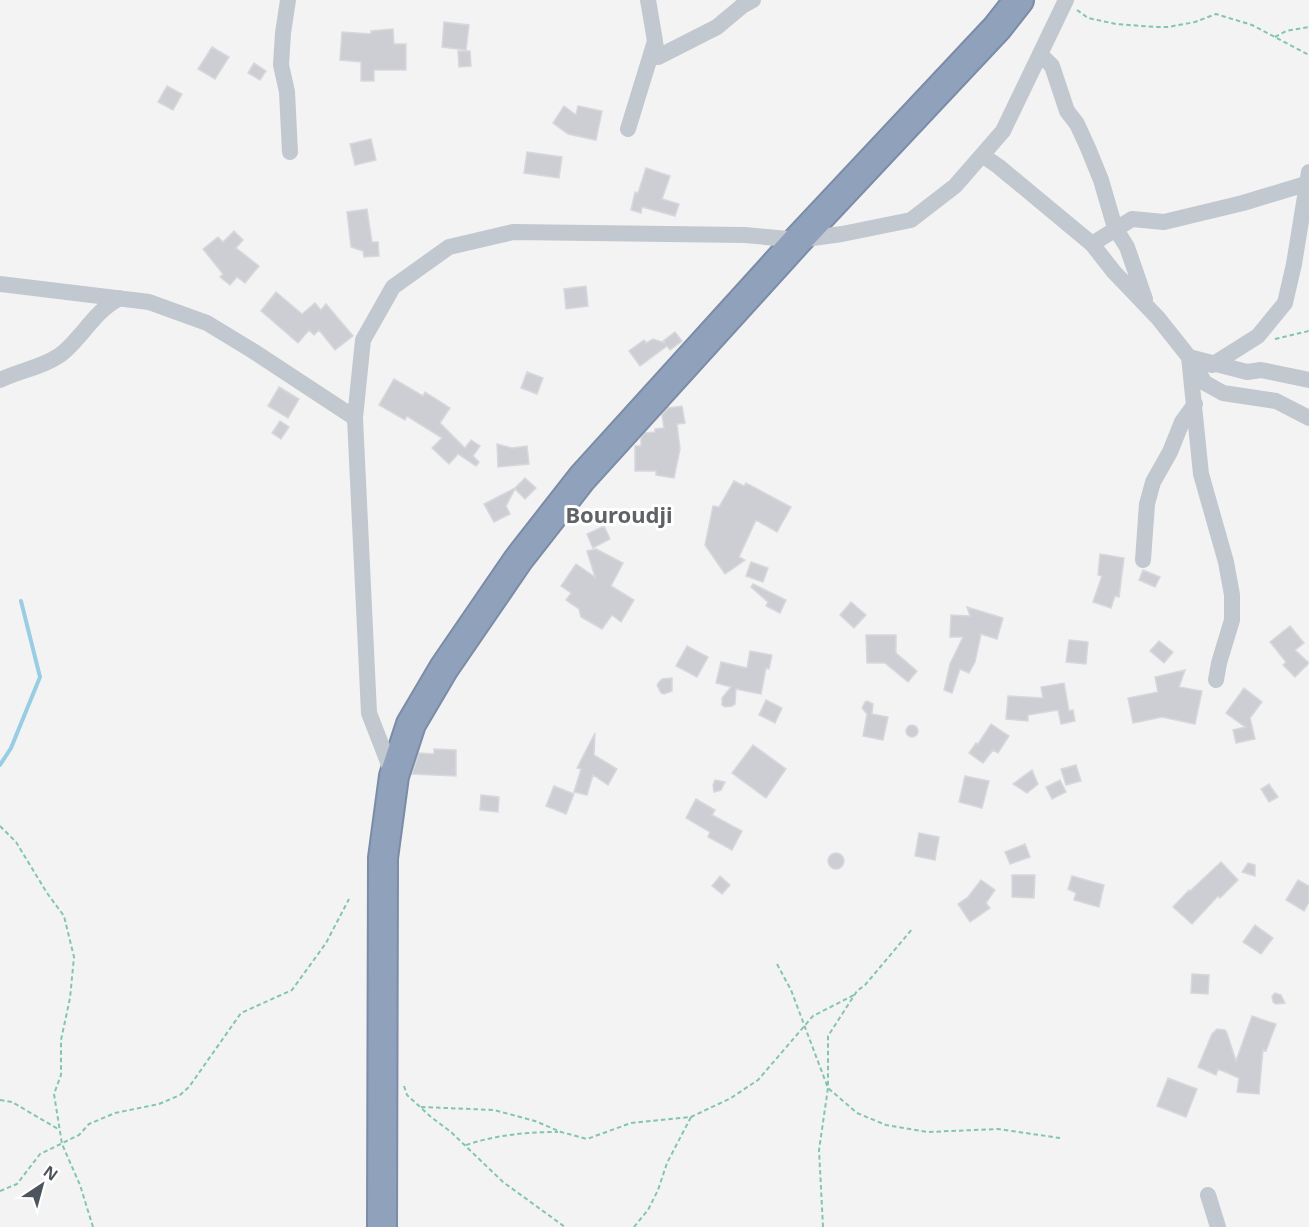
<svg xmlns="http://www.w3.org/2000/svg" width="1309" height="1227" viewBox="0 0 1309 1227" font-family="'Noto Sans',sans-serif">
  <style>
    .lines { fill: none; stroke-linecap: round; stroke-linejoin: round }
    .stream { stroke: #99cde4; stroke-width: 4 }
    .building { fill: #cdced4; stroke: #d7d8dd; stroke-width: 1.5 }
    .highway-casing { stroke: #7b8ca7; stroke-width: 32 }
    .path { stroke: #82c6ac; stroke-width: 2; stroke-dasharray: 4.5 3; stroke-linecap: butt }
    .street { stroke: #c2c8cf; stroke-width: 16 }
    .highway { stroke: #90a1bb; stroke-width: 28 }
    .labels { text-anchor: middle; stroke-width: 6; stroke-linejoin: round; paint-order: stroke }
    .quarter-label { font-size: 22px; font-weight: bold; fill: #5f6266; stroke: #fff }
  </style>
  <rect width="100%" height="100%" fill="#f4f3f3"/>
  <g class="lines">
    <path class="stream" d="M 0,765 L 11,748 L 40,677 L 21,601"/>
  </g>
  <path class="building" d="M 444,22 L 469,25 L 466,50 L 442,47 Z
    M 393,29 L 394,44 L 406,44 L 406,70 L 374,70 L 374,81 L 361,81 L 361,62 L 340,60 L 342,32 L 371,34 L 371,31 Z
    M 212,47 L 229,57 L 215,79 L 198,69 Z
    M 458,51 L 470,51 L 471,66 L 459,67 Z
    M 254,63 L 266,71 L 260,80 L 248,73 Z
    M 167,86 L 182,94 L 173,110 L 158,102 Z
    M 564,106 L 576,115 L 578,106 L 602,111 L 596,140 L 568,134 L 553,123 Z
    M 371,139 L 376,160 L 355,165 L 350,144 Z
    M 527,152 L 562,157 L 559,178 L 524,173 Z
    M 646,168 L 670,176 L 662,199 L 679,204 L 675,216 L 642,207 L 641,213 L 631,210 L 635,192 L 638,193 Z
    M 367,209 L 372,242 L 378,242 L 379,256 L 364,257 L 363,251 L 351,247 L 347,212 Z
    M 234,231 L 243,240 L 236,248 L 259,266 L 245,283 L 237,277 L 230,285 L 220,277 L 223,274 L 203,249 L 218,237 L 223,242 Z
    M 586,286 L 588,306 L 566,309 L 564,289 Z
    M 276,292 L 302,314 L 315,303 L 321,310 L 326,304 L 353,336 L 335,350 L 319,330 L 314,335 L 309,330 L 298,343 L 261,311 Z
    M 675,332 L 682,341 L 670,350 L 667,346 L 640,366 L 629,351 L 644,340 L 646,343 L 653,339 L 665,343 L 663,341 Z
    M 527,372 L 543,378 L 537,394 L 521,388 Z
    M 394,379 L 423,396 L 425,392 L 450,408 L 440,423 L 465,448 L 471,440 L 480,446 L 473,456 L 479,462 L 476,466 L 458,454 L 449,464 L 432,448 L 442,438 L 407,416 L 405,420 L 379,405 Z
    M 279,387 L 299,399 L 288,418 L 268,406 Z
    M 682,406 L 685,423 L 677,424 L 680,449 L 674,478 L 656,475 L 656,471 L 635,471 L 635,446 L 641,446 L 641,438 L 645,433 L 655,432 L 655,429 L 664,428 L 662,415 L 668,408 Z
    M 280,421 L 289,427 L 281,439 L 272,433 Z
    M 497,444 L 512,448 L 527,446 L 529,464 L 498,467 Z
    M 525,478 L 536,488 L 525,499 L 515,489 L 506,506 L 510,514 L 494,522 L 484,504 L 515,488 Z
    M 734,481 L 744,486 L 746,483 L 791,507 L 777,532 L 756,520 L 739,557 L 745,560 L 725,574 L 705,545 L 713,506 L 719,507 Z
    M 604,526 L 610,539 L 593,548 L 587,534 Z
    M 596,549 L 623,563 L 611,586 L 634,600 L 621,622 L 612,615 L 602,629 L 581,617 L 579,609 L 566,600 L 571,593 L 561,586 L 576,564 L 595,577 L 587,551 Z
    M 1100,554 L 1124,558 L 1119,597 L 1115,596 L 1111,608 L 1093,602 L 1102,576 L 1098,575 Z
    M 751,562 L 768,568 L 763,582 L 746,576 Z
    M 1143,570 L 1160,577 L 1155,587 L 1139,580 Z
    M 753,584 L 786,600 L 780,613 L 766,606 L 768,602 L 751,587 Z
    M 851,602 L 866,615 L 854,628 L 840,615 Z
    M 967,607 L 1003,618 L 997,639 L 981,634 L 975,662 L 969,673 L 960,669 L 952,693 L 944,690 L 950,664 L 963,637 L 950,637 L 951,615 L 970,616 Z
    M 1290,626 L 1304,643 L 1295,650 L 1309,663 L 1295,677 L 1283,665 L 1286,662 L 1270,642 Z
    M 866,635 L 896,635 L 896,653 L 917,671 L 908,682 L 885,663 L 867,663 Z
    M 1069,640 L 1088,642 L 1086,664 L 1066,662 Z
    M 1159,641 L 1173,652 L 1164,663 L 1150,651 Z
    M 687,646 L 708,657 L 697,677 L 676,666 Z
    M 750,651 L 772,655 L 769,669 L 766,668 L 761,694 L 736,689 L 735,704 L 732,706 L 725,707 L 722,705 L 722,698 L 731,687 L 716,683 L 721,662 L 747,668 Z
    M 1185,670 L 1179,687 L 1202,691 L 1195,724 L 1162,717 L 1133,723 L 1128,698 L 1158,692 L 1155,677 Z
    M 672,678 L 672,691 L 664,694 L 661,693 L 657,685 L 659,682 L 662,679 Z
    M 1064,683 L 1069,711 L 1073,710 L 1075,721 L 1061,724 L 1058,710 L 1028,715 L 1028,721 L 1006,719 L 1008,696 L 1043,698 L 1041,687 Z
    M 1244,688 L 1262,702 L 1250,718 L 1255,739 L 1236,743 L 1233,730 L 1245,727 L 1226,713 Z
    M 766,700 L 782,708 L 775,723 L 759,715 Z
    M 867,701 L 873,704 L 872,714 L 888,717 L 883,740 L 863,736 L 867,714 L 862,708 L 865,702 Z
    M 991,724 L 1009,736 L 998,753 L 993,750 L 983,763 L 969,753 L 976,743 L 978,744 Z
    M906 731a6 6 0 1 1 12 0a6 6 0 1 1-12 0Z
    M 595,733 L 594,755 L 617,769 L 608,785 L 593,775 L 587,795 L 574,792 L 581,769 L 577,768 Z
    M 753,745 L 786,769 L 766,798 L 732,773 Z
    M 434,749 L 456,750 L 456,776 L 412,774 L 419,753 L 434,754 Z
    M 1076,765 L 1081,781 L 1066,785 L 1061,769 Z
    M 1032,770 L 1038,784 L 1027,793 L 1013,784 Z
    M 965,776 L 989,781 L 982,808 L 959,802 Z
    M 715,780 L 725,782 L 721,790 L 714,792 L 713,785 Z
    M 1060,780 L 1066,792 L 1052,799 L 1046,787 Z
    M 1269,784 L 1278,797 L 1269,802 L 1261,789 Z
    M 554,786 L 574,794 L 566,814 L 546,806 Z
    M 481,795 L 499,797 L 498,812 L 480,810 Z
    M 696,799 L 715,810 L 712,815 L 742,831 L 732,850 L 708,837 L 710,832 L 686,818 Z
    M 919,833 L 939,837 L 935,860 L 915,856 Z
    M 1025,844 L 1030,857 L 1010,864 L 1005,852 Z
    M828 861a8 8 0 1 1 16 0a8 8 0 1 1-16 0Z
    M 1221,862 L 1238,880 L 1220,898 L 1218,896 L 1192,924 L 1173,907 L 1189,890 L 1190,891 Z
    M 1248,863 L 1255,865 L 1255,876 L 1242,872 Z
    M 1012,875 L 1035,875 L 1034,898 L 1012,897 Z
    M 720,876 L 730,885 L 722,894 L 712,886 Z
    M 1072,876 L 1104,885 L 1099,907 L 1074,900 L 1076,893 L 1068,889 Z
    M 981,880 L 995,890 L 986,903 L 990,908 L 970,922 L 958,904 L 968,897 Z
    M 1298,880 L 1309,886 L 1309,902 L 1304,911 L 1286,900 Z
    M 1255,925 L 1273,938 L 1261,954 L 1243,942 Z
    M 1192,974 L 1209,975 L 1208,994 L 1191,993 Z
    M 1275,993 L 1281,995 L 1285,1003 L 1276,1004 L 1273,1002 L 1272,996 Z
    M 1252,1016 L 1276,1024 L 1266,1051 L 1263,1050 L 1259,1094 L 1237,1092 L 1239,1078 L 1218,1069 L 1216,1075 L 1198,1067 L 1212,1034 L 1217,1029 L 1225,1030 L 1227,1033 L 1236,1061 Z
    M 1168,1078 L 1197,1089 L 1186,1117 L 1157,1106 Z"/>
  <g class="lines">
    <defs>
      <path id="highway" d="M 382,1227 L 383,858 L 394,776 L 411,724 L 444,668 L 518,560 L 582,478 L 798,240 L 997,28 L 1019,0"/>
    </defs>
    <use href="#highway" class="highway-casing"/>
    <path class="path" d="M 1077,10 L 1088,18 L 1116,24 L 1155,27 L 1168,27 L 1195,22 L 1216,14 L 1252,25 L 1309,55
      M 1275,37 L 1286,31 L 1309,27
      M 1275,339 L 1309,331
      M 0,826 L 16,842 L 47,893 L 64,916 L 74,957 L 70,998 L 61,1040 L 61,1075 L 54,1094 L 62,1144 L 80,1185 L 93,1227
      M 777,964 L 791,990 L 828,1088 L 857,1113 L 886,1125 L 928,1132 L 998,1129 L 1060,1138
      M 404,1086 L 407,1095 L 431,1117 L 451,1132 L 503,1182 L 565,1227
      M 0,1100 L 12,1102 L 58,1129
      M 421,1107 L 494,1110 L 535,1121 L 561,1132 L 587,1139 L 631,1123 L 691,1117 L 731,1098 L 758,1080 L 813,1016 L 856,994
      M 466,1145 C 496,1135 527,1132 558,1132
      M 0,1191 L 17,1184 L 40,1154 L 79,1135 L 89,1124 L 115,1113 L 159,1104 L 180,1095 L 189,1087 L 241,1013 L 292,990 L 326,943 L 349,899
      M 634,1227 L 648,1210 L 658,1190 L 667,1163 L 691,1117
      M 823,1227 L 819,1150 L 828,1088 L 828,1036 L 857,991 L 865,985 L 913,928"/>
    <path class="street" d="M 288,0 L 283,33 L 281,65 L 287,92 L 290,152
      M 655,42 L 658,57 L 717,27 L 742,6 L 753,0
      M 1040,54 L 1052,66 L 1067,111 L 1077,124 L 1088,148 L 1101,180 L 1115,228 L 1127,247 L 1145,299
      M 628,129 L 655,41 L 648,0
      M 982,155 L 998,166 L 1092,244 L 1114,272 L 1158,318 L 1189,357 L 1247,372 L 1261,370 L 1309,380
      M 1092,244 L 1132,219 L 1164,222 L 1243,203 L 1309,183
      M 0,284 L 149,302 L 207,323 L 253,351 L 355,418
      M 1189,357 L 1201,474 L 1226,562 L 1232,595 L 1232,620 L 1219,663 L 1216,680
      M 1193,363 L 1205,383 L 1223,393 L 1276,401 L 1309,418
      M 1212,365 L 1258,336 L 1285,303 L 1294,264 L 1309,172
      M 0,380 C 21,370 48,366 65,351 C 85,333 96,310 120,298
      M 1143,560 L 1147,504 L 1153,482 L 1170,452 L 1182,422 L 1195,404
      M 393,775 L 369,713 L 355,418 L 363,340 L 393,287 L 449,247 L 513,232 L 745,235 L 798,240 L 842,234 L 911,220 L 955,186 L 1003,131 L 1066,0
      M 1208,1195 L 1218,1227"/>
    <use href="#highway" class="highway"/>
  </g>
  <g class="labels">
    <g class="quarter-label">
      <text x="619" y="523">Bouroudji</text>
    </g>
  </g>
  <g transform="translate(42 1185) rotate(36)" stroke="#ffffff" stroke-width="4.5" paint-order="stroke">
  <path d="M0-4.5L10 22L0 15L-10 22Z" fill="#4c545e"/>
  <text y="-9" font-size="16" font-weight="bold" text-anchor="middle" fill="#4c545e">N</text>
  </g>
</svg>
